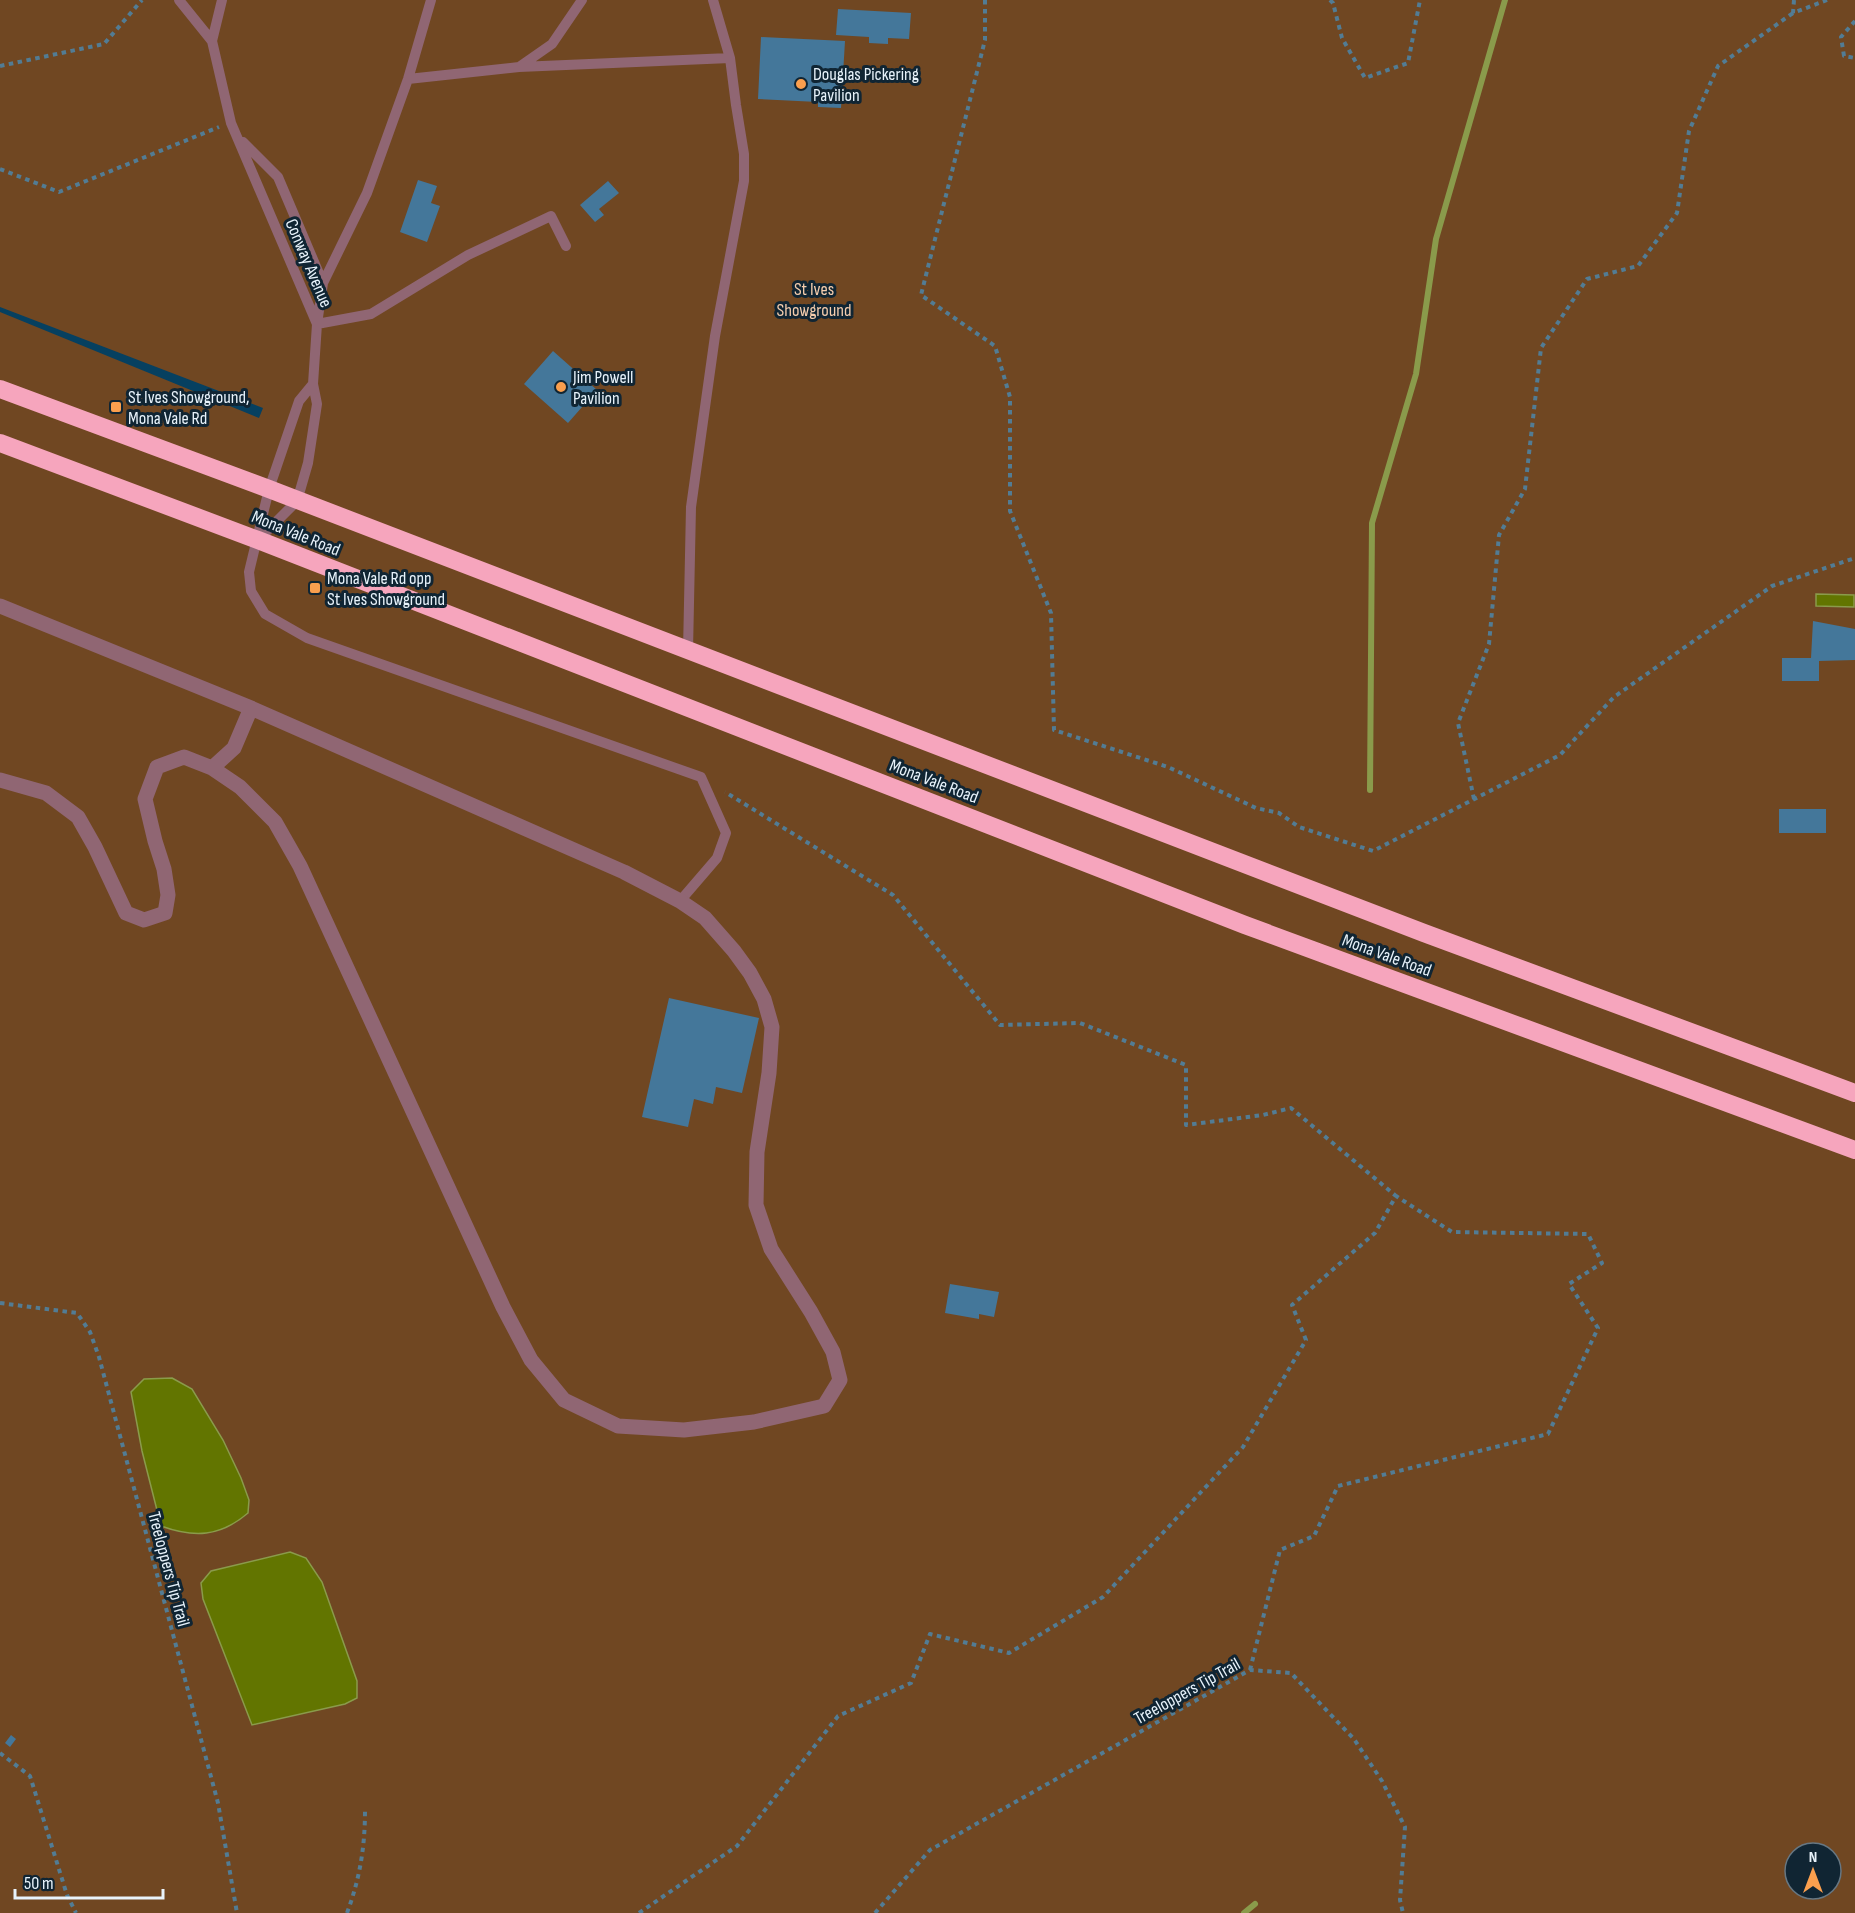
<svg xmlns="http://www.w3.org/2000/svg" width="1855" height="1913" viewBox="0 0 1855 1913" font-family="'Sofia Sans Condensed',sans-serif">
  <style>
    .green { fill: #704722; fill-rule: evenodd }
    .water { fill: #627500; stroke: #8a9b4b; stroke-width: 1.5 }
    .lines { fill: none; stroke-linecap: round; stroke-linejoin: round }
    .stream { stroke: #8a9b4b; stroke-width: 6 }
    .building { fill: #44779a }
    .path { stroke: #527c94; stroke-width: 4; stroke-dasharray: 4.5 4.5; stroke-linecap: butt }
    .lane { stroke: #906673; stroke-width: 10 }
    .street { stroke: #906673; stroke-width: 15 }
    .highway { stroke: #f6a5bd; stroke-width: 18 }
    .poi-dot { fill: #fa9f4e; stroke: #102533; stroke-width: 2 }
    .labels { text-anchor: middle; stroke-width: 6; stroke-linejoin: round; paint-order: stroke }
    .poi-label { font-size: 18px; fill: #e8f3fb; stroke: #102533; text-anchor: start }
    .street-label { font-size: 18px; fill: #e8f3fb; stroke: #102533 }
    .park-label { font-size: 18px; fill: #f6ceae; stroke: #102533 }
  </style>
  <rect width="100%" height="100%" fill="#064060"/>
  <path class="green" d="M 0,0 L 1855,0 L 1855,1913 L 0,1913 L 0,312 L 259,418 L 263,408 L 0,307 ZM 1795,1853 L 1831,1853 L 1831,1889 L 1795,1889 Z"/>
  <path class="water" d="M 1816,594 L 1854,595 L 1854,607 L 1816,606 Z
    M 172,1378 L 192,1389 L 223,1440 L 241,1478 L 249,1500 L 248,1513 C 220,1537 194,1538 161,1526 L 142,1451 L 131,1392 L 144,1379 Z
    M 290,1552 L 306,1558 L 322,1582 L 357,1681 L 357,1698 L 345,1704 L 252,1725 L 203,1599 L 201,1583 L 211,1571 Z"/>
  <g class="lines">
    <path class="stream" d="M 1370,790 L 1372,523 L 1416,374 L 1436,239 L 1505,0
      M 1244,1913 L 1255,1904"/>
  </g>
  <path class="building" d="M 838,9 L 911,13 L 909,39 L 888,38 L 888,44 L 869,43 L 869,37 L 836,35 Z
    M 761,37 L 845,41 L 841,108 L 818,107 L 818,102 L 758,99 Z
    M 418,180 L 437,186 L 431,203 L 440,206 L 427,242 L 400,232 Z
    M 608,181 L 619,193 L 599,209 L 604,215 L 595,222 L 580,205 Z
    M 553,351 L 597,390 L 568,423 L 524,384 Z
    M 1813,621 L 1855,629 L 1855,660 L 1819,661 L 1819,681 L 1782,681 L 1782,658 L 1811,658 Z
    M 1779,809 L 1826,809 L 1826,833 L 1779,833 Z
    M 669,998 L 759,1018 L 742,1093 L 716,1087 L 713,1104 L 694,1099 L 688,1127 L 642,1117 Z
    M 950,1284 L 999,1292 L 994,1317 L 979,1314 L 979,1319 L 945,1313 Z
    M 11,1735 L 16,1739 L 10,1747 L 5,1743 Z"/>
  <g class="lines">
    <path class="path" d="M 985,0 L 985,40 L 921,295 L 995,346 L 1010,397 L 1010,511 L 1051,613 L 1054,730 L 1168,767 L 1256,808 L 1279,813 L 1299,827 L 1373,851 L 1560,755 L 1614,697 L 1772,586 L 1855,558
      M 1330,0 L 1333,3 L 1342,38 L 1365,78 L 1408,63 L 1420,0
      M 1794,0 L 1793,13 L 1827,0
      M 1855,21 L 1841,37 L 1844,56 L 1855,58
      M 0,66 L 104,44 L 142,0
      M 0,169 L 59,192 L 219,127
      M 1474,799 L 1458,723 L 1489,644 L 1499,535 L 1525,489 L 1541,348 L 1587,279 L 1638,266 L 1677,213 L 1689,131 L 1718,66 L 1793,13
      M 0,1303 L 77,1313 L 90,1332 L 99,1357 L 218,1803 L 237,1913
      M 1250,1670 L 1280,1550 L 1314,1536 L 1338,1486 L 1548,1434 L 1598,1328 L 1569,1284 L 1602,1263 L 1588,1234 L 1452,1232 L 1396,1196
      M 0,1753 L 30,1776 L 67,1895 L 76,1913
      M 347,1913 C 360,1878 365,1847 365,1810
      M 639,1913 L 737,1846 L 838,1716 L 911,1683 L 930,1634 L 1009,1653 L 1103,1597 L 1243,1447 L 1306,1340 L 1292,1305 L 1375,1233 L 1396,1196 L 1291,1108 L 1263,1115 L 1186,1125 L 1186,1065 L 1080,1023 L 1000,1025 L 893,895 L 725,792
      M 875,1913 L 930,1850 L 1250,1670 L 1291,1673 L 1354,1739 L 1382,1781 L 1405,1827 L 1400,1900 L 1403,1913"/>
    <path class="lane" d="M 179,0 L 212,41 L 231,123 L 317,324
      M 212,41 L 222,0
      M 519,67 L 730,58
      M 408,79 L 519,67 L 552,44 L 582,0
      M 243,142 L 278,177 L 323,283
      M 317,324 L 371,314 L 468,255 L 551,216 L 566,246
      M 313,384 L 299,401 L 269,489 L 249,572 L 251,591 L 265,614 L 307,638 L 701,777 L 726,833 L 717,858 L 680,901
      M 259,539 L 297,501 L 308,463 L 317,404 L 313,384 L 317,324 L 323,283 L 367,193 L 408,79 L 431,0
      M 688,651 L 691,507 L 715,336 L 744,181 L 744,154 L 736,105 L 730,58 L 713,0"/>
    <path class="street" d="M 0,606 L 251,708 L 624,872 L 680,901 L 705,918 L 734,951 L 750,973 L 764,999 L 772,1027 L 769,1073 L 757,1152 L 756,1205 L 771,1249 L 811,1312 L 833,1352 L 840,1380 L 824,1406 L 754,1422 L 684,1430 L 618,1426 L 564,1400 L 531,1360 L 503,1307 L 300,866 L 275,822 L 240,787 L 212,768 L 184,757 L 157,767 L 145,799 L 155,841 L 164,869 L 168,895 L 165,913 L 144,920 L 126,913 L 95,847 L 78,817 L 46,793 L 0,780
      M 212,768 L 234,748 L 251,708"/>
    <path class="highway" d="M 0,389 L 269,489 L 1424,933 L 1855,1093
      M 0,443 L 258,540 L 1245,925 L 1855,1150"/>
  </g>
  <g class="poi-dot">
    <circle cx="801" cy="84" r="6"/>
    <circle cx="561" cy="387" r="6"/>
    <rect x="110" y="401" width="12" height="12" rx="3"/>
    <rect x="309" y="582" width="12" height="12" rx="3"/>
  </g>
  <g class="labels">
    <g class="poi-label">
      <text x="813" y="80">Douglas Pickering<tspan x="813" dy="21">Pavilion</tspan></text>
      <text x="573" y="383">Jim Powell<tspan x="573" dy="21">Pavilion</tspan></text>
      <text x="128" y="403">St Ives Showground,<tspan x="128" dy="21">Mona Vale Rd</tspan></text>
      <text x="327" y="584">Mona Vale Rd opp<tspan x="327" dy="21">St Ives Showground</tspan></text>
    </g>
    <g class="street-label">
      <text transform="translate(309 263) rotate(67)" y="6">Conway Avenue</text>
      <text transform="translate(296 533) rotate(22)" y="6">Mona Vale Road</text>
      <text transform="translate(934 781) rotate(21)" y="6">Mona Vale Road</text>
      <text transform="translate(1387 955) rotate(20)" y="6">Mona Vale Road</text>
      <text transform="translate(169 1569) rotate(75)" y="6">Treeloppers Tip Trail</text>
      <text transform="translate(1187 1691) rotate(-29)" y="6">Treeloppers Tip Trail</text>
    </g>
    <g class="park-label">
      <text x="814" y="295">St Ives<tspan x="814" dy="21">Showground</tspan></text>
    </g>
  </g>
  <g transform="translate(1813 1871)"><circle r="28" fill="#102533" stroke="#667783" stroke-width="1.5"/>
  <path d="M0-4.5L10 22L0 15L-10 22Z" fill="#fa9f4e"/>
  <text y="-9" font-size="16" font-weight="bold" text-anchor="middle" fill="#e8f3fb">N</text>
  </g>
  <path d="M15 1889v9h148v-9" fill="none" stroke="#e8f3fb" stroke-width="3"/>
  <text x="24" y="1889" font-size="18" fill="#e8f3fb" stroke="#102533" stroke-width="4.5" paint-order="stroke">50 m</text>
</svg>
